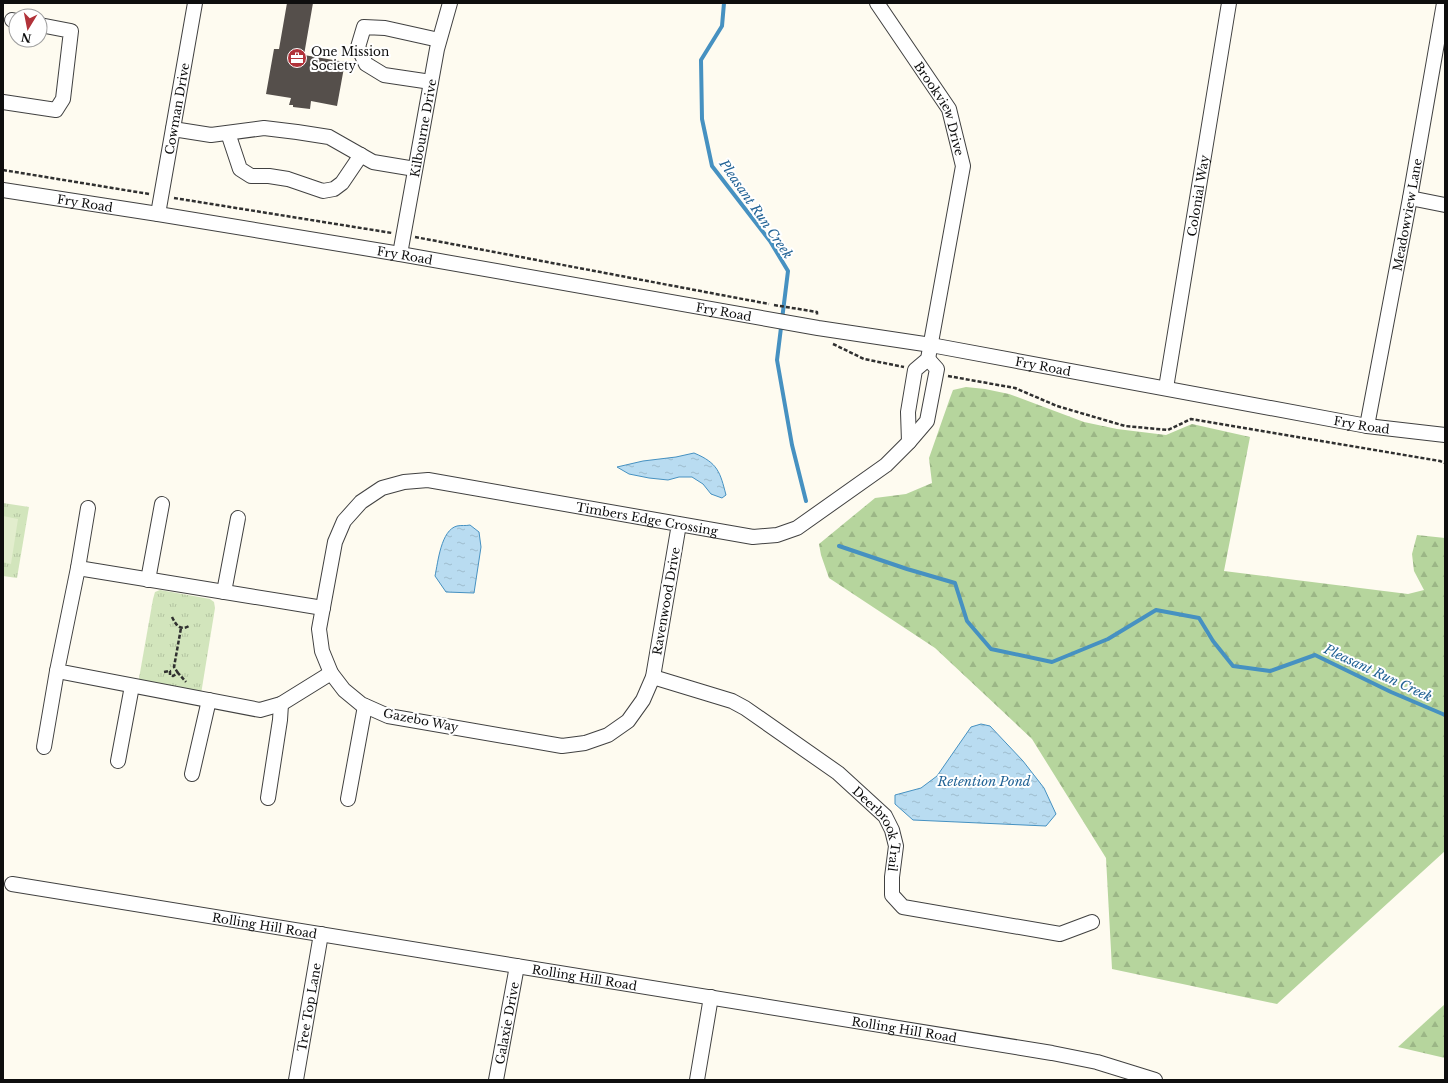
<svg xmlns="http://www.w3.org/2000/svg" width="1448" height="1083" viewBox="0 0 1448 1083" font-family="'Libre Baskerville',serif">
<defs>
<pattern id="grass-tufts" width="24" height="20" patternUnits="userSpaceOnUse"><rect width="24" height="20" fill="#d2e5bc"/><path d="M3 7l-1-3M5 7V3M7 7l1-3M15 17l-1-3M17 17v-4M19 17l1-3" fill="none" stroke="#b3c3a0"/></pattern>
<pattern id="forest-firs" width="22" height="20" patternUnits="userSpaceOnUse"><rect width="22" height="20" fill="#b6d59d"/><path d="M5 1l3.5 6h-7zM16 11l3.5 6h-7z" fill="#9bb686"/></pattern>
<pattern id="water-ripples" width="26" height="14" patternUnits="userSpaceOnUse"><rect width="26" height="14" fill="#b9dcf1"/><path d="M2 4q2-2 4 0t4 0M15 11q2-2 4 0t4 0" fill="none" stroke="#9ebccd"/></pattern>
</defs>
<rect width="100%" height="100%" fill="#fefbf0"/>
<!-- grass -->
<g fill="url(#grass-tufts)">
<polygon points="3,503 29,507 17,578 3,576"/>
<polygon points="160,590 210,599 214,602 215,608 201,694 138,684 153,599 155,592"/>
</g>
<!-- forest -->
<g fill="url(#forest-firs)">
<polygon points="966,387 985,389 1009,394 1084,422 1117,429 1166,435 1192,424 1250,437 1224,571 1408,594 1424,590 1414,571 1412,554 1417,535 1445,538 1445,851 1277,1004 1112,969 1106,858 1032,739 935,648 829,578 821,555 819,544 875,498 906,494 932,483 929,458 950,398 953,390"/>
<polygon points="1445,1004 1445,1058 1398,1047"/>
</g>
<!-- pitch -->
<polygon fill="#e2edcd" points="3,516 18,519 11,564 3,562"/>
<!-- water -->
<g fill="url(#water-ripples)" stroke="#4691c1">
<path d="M694 453C718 463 720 472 726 495L722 498 711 494 703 484 692 477H679L668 480 649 478 629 474 617 467 643 461 676 457Z"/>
<path d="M470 525 479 532 481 547 474 593 446 592 435 576C438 562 441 530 457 526 461 525 466 526 470 525Z"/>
<polygon points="981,724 990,726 1023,761 1044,788 1056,814 1046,826 913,820 895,804 895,795 921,788 937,776 971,727"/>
</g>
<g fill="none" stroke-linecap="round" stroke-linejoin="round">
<!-- stream -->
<g stroke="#4691c1" stroke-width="4">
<polyline points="724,3 722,26 701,60 702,119 712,166 770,241 788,271 777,360 792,445 806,501"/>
<polyline points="839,546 907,569 955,583 967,621 991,649 1052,662 1108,639 1156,610 1199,618 1213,641 1233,666 1270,671 1315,655 1391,692 1445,715"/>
</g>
</g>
<!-- building -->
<polygon fill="#554f4b" points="287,3 313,3 304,55 345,62 337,106 311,101 310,109 293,107 293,105 289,105 291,98 266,94 274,49 279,49"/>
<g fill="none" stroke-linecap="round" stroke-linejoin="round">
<!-- minor casing -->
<g stroke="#414141" stroke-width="16">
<g id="minor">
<path id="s1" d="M877 3 949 109 963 166 928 359 915 370 908 412 909 442"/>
<polyline points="12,20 16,21"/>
<polyline points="431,82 384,75 366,64 358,47 364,27 385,28 439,40"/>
<polyline points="3,102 56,110 63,99 71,31 40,25"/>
<polyline points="173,129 211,135 264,128 297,132 329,137 373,162 415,169"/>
<polyline points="228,133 240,169 251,176 269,176 288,179 323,191 334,189 342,183 361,155"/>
<path id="s2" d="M3 190 158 214 400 254 818 328 931 345 1367 426 1445 435"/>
<polyline points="1410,198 1445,205"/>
<path id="s3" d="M158 214 195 3"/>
<path id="s4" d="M400 254 437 49 450 3"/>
<path id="s5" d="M1166 388 1229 3"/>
<path id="s6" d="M1367 426 1410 198 1444 3"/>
<path id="s7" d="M679 524 653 677 643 700 628 721 608 735 585 743 562 746 388 716 361 704 344 690 331 673 322 651 319 629 335 542 344 521 361 502 382 488 404 482 428 480 753 537 777 535 797 528 886 465 909 442 927 421 937 369 928 359"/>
<polyline points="78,568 88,508"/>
<polyline points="148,580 162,504"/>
<polyline points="224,592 238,518"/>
<polyline points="323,608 78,568 57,671 260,710 281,704 331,673"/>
<path id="s8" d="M653 677 732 701 745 708 838 773 885 816 892 830 896 846 892 877V895L903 907 1060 934 1092 922"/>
<polyline points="44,747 57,671"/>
<polyline points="118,761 132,686"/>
<polyline points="192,774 209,700"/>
<polyline points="268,798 280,720 281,704"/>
<polyline points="348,799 365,706"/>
<path id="s9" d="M12 884 1052 1053 1097 1062 1155 1080"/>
<path id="s10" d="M296 1080 321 934"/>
<path id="s11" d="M496 1080 517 966"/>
<polyline points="697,1080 711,997"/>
</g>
</g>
<!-- path -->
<g stroke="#303030" stroke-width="2.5" stroke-dasharray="4 2" stroke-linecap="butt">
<polyline points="3,170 149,194"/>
<polyline points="174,198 392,233"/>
<polyline points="415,237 769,304"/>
<polyline points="774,305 817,312 817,315"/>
<polyline points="833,344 864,359 904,367"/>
<polyline points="948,376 1015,388 1057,406 1125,426 1168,430 1191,419 1440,461 1445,463"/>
<path d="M172 617C176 625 180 631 189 626"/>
<polyline points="164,672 170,671 170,675 173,676 178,673 186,682"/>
<polyline points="178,673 174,667 181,628"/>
</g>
<!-- minor -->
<use href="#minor" stroke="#fff" stroke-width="14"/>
</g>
<!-- icons -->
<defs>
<g id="office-disc" transform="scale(1)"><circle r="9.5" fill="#b13239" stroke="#fff"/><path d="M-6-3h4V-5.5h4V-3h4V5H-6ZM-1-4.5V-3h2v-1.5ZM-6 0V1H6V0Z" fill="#fff"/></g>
</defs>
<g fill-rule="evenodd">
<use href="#office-disc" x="297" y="58"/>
</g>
<g text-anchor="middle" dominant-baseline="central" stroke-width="4" stroke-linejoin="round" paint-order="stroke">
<!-- poi labels -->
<g font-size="12" fill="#0e0e0e" stroke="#fff" text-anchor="start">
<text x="311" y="51">One Mission<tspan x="311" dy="14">Society</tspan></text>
</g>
<!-- street labels -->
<g font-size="12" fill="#0e0e0e" stroke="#fff">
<text stroke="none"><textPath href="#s3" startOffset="107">Cowman Drive</textPath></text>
<text stroke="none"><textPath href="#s1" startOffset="124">Brookview Drive</textPath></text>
<text stroke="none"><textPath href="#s4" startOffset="128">Kilbourne Drive</textPath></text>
<text stroke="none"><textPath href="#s5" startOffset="195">Colonial Way</textPath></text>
<text stroke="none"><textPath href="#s2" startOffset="83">Fry Road</textPath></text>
<text stroke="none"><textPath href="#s6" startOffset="215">Meadowview Lane</textPath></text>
<text stroke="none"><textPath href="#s2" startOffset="407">Fry Road</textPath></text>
<text stroke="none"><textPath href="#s2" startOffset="731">Fry Road</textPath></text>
<text stroke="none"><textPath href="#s2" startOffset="1055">Fry Road</textPath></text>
<text stroke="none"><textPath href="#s2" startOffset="1379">Fry Road</textPath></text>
<text stroke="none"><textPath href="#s7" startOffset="1005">Timbers Edge Crossing</textPath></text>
<text transform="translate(666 601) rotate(-80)">Ravenwood Drive</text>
<text transform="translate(421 720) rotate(11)">Gazebo Way</text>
<text stroke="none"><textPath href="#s8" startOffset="283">Deerbrook Trail</textPath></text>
<text stroke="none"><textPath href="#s9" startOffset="256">Rolling Hill Road</textPath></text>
<text stroke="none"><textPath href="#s9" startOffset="580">Rolling Hill Road</textPath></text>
<text stroke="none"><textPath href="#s10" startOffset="74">Tree Top Lane</textPath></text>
<text stroke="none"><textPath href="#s11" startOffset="58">Galaxie Drive</textPath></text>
<text stroke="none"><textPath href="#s9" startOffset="904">Rolling Hill Road</textPath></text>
</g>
<!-- water labels -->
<g font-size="13" font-style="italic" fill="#226395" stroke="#fff">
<text transform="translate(756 209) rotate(55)">Pleasant Run Creek</text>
<text transform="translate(1378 673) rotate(25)">Pleasant Run Creek</text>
<text x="984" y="781">Retention Pond</text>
</g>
</g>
<!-- border -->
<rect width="1448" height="1083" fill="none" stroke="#0e0e0e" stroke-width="8"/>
<!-- north arrow -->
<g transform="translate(28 28) rotate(190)"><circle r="19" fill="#ffffff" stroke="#9f9f9f"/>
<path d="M0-3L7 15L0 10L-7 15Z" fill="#b13239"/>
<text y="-6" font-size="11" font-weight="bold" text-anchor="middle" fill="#0e0e0e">N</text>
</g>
</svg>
